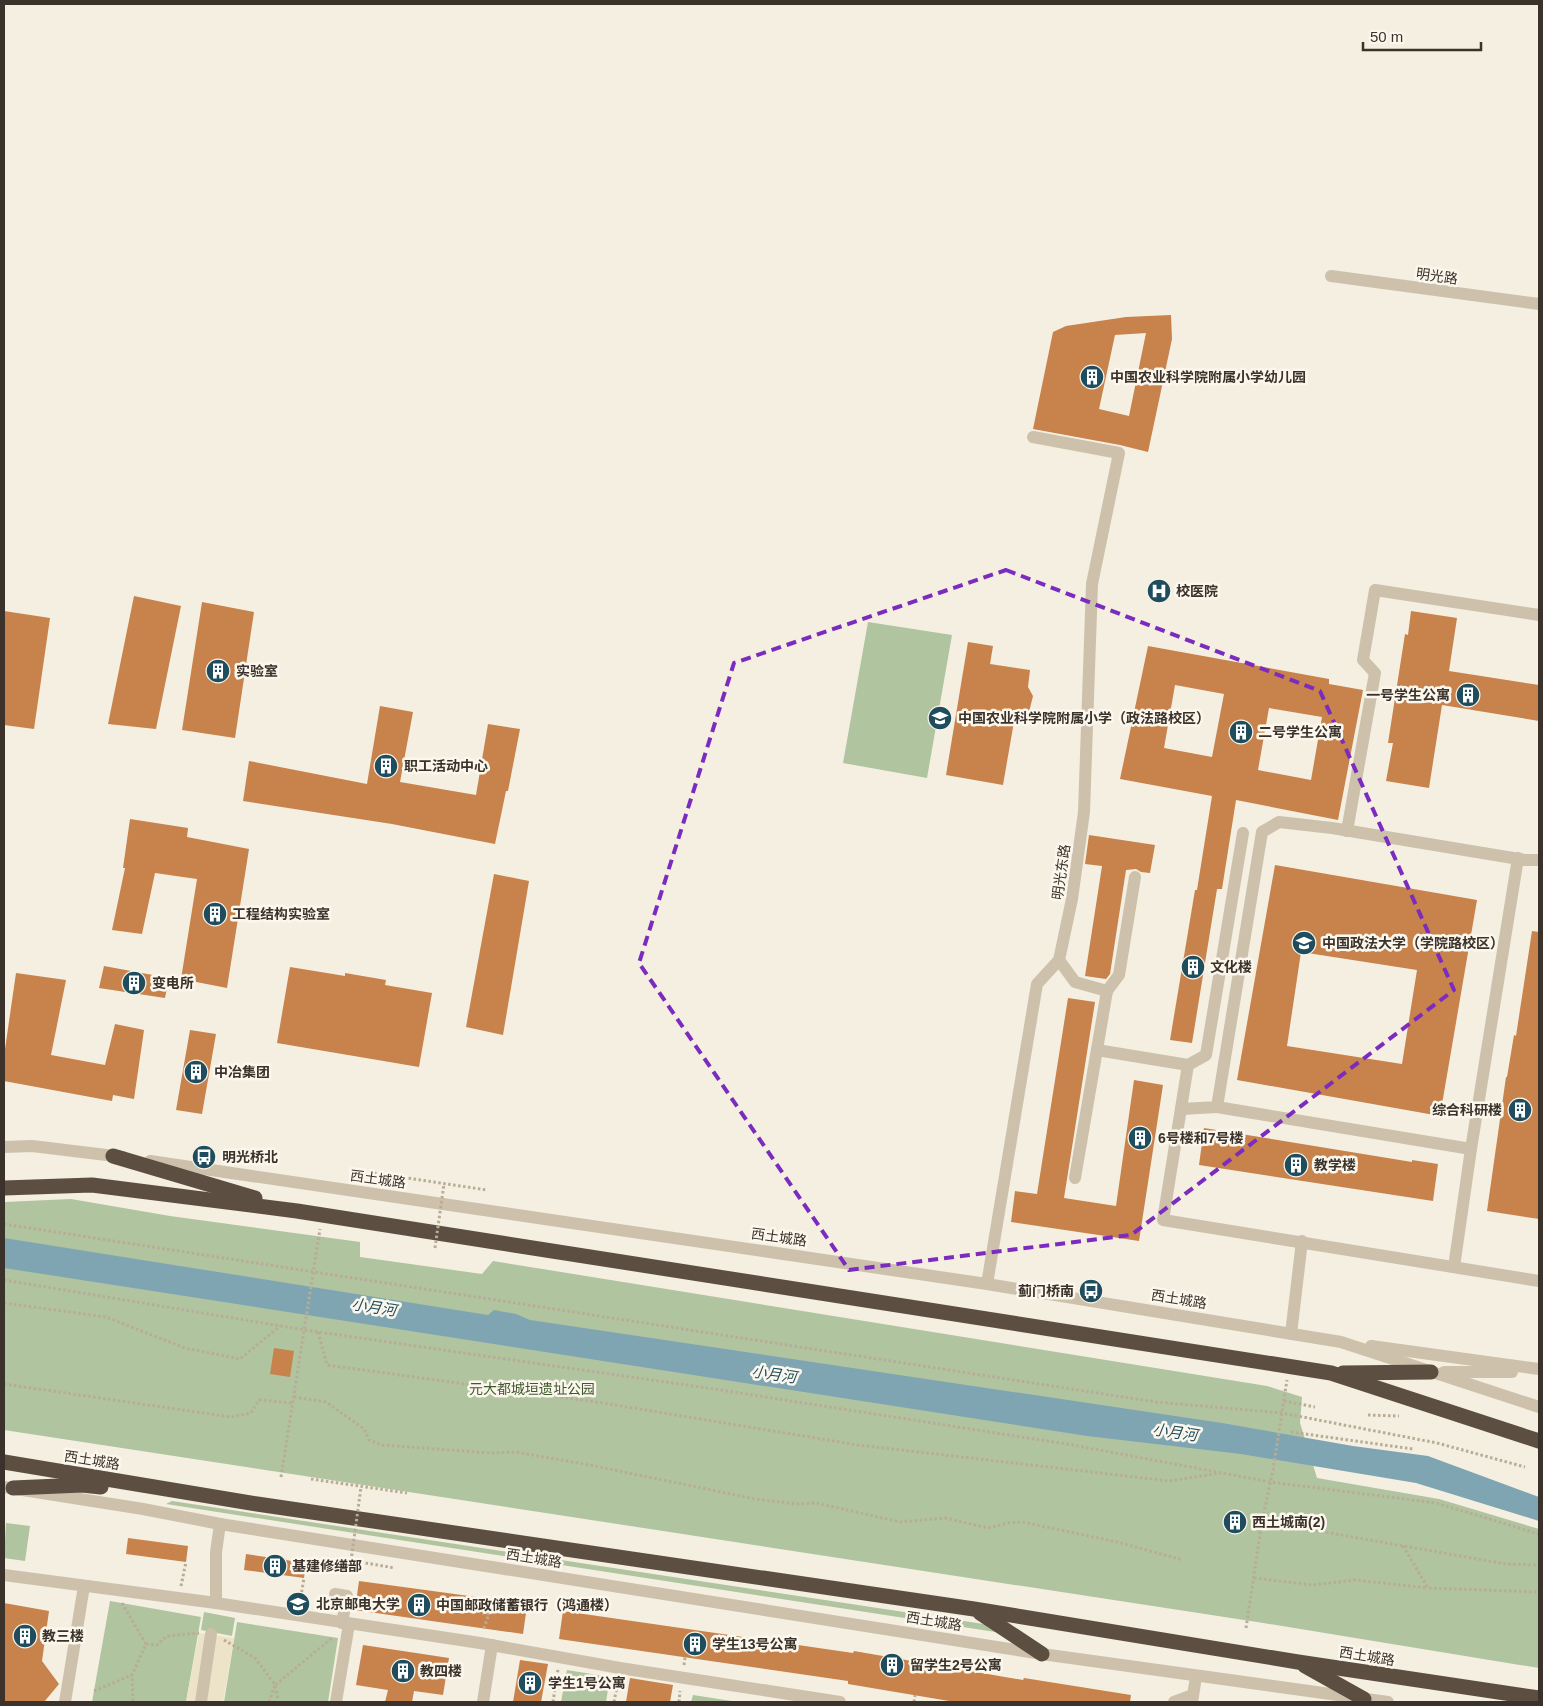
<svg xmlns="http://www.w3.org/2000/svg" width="1543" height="1706" viewBox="0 0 1543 1706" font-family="Arial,'Noto Sans SC',sans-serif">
<rect width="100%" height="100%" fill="#f4efe1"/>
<!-- green -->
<g fill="#b0c4a0">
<polygon points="868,622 952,635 927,778 843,763"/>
<polygon points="71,1199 170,1216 360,1242 360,1257 482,1274 493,1261 1267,1386 1302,1397 1300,1423 1317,1478 1439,1499 1539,1529 1539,1668 1257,1622 4,1430 4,1202"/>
<polygon points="172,1501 990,1625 1002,1633 166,1504"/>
<polygon points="6,1523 30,1526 25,1561 4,1558"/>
<polygon points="110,1601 201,1617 186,1702 92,1702"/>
<polygon points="204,1612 235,1618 232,1636 201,1630"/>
<polygon points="237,1622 338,1638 328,1702 224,1702"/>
<polygon points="567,1670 610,1677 606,1702 561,1702"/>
<polygon points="693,1695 738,1702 691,1702"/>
</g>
<!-- plaza -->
<polygon fill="#ece3c8" points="199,1633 234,1638 223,1702 186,1702"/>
<!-- water -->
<polygon fill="#7fa5b2" points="4,1238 488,1315 494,1310 516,1314 530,1320 1222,1423 1353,1446 1428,1456 1539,1497 1539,1521 1416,1483 1241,1454 1087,1436 4,1268"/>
<!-- building -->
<g fill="#c8824b" fill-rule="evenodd">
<path d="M1171 315 1172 339 1148 452 1120 445 1033 429 1053 332 1066 326 1126 317ZM1146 333 1129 416 1099 409 1115 335Z"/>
<polygon points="134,596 181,606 156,729 108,724"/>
<polygon points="202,602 254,612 235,738 182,730"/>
<polygon points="4,611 50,618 34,729 4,725"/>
<polygon points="1411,611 1457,618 1449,671 1539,685 1539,721 1442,705 1429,788 1386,781 1393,743 1388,743 1405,634 1408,635"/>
<polygon points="968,642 993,646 990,664 1030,670 1028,687 1033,696 1029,712 1016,710 1003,785 946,775"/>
<path d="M1148 646 1329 679V684L1363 690 1338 820 1236 800 1222 889H1217L1192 1043 1170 1040 1195 890H1197L1212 796 1120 779ZM1175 685 1224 694 1212 757 1164 748ZM1269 708 1322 717 1311 780 1258 770Z"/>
<polygon points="380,706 413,712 400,782 476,795 488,724 520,729 508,791 506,791 495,844 392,824 243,801 249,761 367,784"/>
<polygon points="130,819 188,828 187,837 249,849 227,988 181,979 197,879 155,873 142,934 112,930 125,868 123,868"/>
<polygon points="1089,835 1155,845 1150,873 1141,872 1136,869 1126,870 1110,974 1106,979 1085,976 1102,866 1085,864"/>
<path d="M1275 865 1477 900 1440 1116 1237 1080ZM1301 952 1417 970 1402 1064 1287 1046Z"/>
<polygon points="494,874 529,881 503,1035 466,1027"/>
<polygon points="1532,931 1539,932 1539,1219 1487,1211 1506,1077 1507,1077 1514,1035 1516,1036"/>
<polygon points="104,966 169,978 165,998 99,988"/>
<polygon points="290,967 345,976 345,973 386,980 385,985 432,993 419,1067 277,1043"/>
<polygon points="16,973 66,980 51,1055 105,1065 115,1024 144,1030 134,1099 113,1095 112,1101 4,1081 4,1056"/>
<polygon points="1068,998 1095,1002 1064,1198 1116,1206 1134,1080 1163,1085 1139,1241 1011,1222 1015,1191 1037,1194"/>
<polygon points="190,1030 216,1034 202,1114 176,1110"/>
<polygon points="1204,1128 1412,1162 1412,1160 1438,1164 1433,1201 1199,1165"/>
<polygon points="274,1348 294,1351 290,1377 270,1374"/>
<polygon points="1229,1514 1243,1516 1240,1531 1227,1529"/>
<polygon points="128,1538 188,1546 186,1562 126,1554"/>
<polygon points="246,1554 306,1563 304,1578 244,1570"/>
<polygon points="359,1581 484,1598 484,1600 527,1606 523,1634 355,1610"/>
<polygon points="4,1603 49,1611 42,1661 59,1684 44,1702 4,1702"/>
<polygon points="563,1611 853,1653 854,1651 1023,1680 1024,1678 1131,1695 1130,1702 955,1702 848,1684 848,1681 559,1639"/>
<polygon points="363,1645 449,1658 443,1695 414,1691 412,1702 385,1702 388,1690 356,1685"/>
<polygon points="520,1660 548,1664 541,1702 513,1702"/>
<polygon points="630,1678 673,1685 670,1702 626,1702"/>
</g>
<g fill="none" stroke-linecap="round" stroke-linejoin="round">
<!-- path -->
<g stroke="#b9ac96" stroke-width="3" stroke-dasharray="2.5 2.5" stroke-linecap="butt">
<polyline points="374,1173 487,1190"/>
<polyline points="4,1224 1156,1402 1282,1413 1437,1443 1525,1467"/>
<polyline points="4,1280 305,1330 714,1389 1073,1445 1270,1482 1436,1503 1539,1534"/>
<polyline points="4,1303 106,1317 185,1348 240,1359 280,1326"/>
<polyline points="318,1332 327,1365 603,1403 858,1445 1169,1481 1221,1473"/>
<polyline points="4,1384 231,1417 251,1413 259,1400 293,1403"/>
<polyline points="294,1397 326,1402 364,1429 369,1440 382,1445 491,1453 515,1452 590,1465 755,1499 796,1504 816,1503 900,1522 945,1518 988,1528 1008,1523 1022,1522 1117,1542 1183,1560"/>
<polyline points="1284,1401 1315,1407"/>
<polyline points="1368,1415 1399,1416"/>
<polyline points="1291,1432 1413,1449"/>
<polyline points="281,1477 320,1229"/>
<polyline points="311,1479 407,1493"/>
<polyline points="1262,1521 1506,1564 1539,1565"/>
<polyline points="1403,1546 1428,1588 1539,1592"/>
<polyline points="336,1558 395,1568"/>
<polyline points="1254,1578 1313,1585 1355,1580 1428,1588"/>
<polyline points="181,1586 186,1562"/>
<polyline points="300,1602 304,1578"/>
<polyline points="122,1603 146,1644 132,1675 133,1702"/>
<polyline points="482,1613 489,1614 483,1631"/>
<polyline points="1246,1628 1262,1521 1273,1470 1287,1380"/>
<polyline points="224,1640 255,1658 275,1685 332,1638"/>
<polyline points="146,1644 157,1645 167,1636 199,1633"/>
<polyline points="684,1665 685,1657"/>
<polyline points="275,1686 278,1699"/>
<polyline points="94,1691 132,1675"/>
<polyline points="269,1702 275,1685"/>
<polyline points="553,1702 558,1669"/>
<polyline points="614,1702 618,1681"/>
<polyline points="679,1702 680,1691"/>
<polyline points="914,1702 915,1695"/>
</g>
<!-- minor -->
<g stroke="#cdc1ac" stroke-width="12">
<polyline points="1331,276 1539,304"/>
<polyline points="1347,831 1375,673 1363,660 1375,590 1539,615"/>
<polyline points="1059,960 1075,982 1107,991 1075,1178"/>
<polyline points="1107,991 1119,975 1135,877"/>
<polyline points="1097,1050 1188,1065 1206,1055 1243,833"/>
<polyline points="1188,1065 1163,1220 1539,1281"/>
<polyline points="1217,1107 1471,1149"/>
<polyline points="1181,1109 1217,1107 1262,832 1279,822 1332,828 1525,860 1539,860"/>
<polyline points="4,1147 32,1146 123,1157"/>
<polyline points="150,1161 987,1284 1341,1342 1539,1407"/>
<polyline points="1454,1267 1471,1149 1518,858"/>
<polyline points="987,1284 1037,984 1059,960 1072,899 1084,812 1092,584 1119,453 1033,437"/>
<polyline points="1291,1334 1302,1241"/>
<polyline points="1371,1346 1539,1369"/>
<polyline points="1444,1372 1512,1372"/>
<polyline points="4,1487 143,1509 220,1524 1042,1654 1388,1702"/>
<polyline points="4,1575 216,1603 480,1643 620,1668 840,1702"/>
<polyline points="335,1594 347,1596 342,1623"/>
<polyline points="216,1603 216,1552 220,1524"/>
<polyline points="65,1702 84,1586"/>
<polyline points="201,1702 211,1634"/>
<polyline points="336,1702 349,1624"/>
<polyline points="483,1702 492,1645"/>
<polyline points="1174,1702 1193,1695"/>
<polyline points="1192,1702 1196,1677"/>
</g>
<!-- highway -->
<g stroke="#5c4f42" stroke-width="15">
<polyline points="113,1156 255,1198"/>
<polyline points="4,1188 92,1185 297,1211 1331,1373 1539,1441"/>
<polyline points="1343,1373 1431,1372"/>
<polyline points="4,1462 257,1504 974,1609 1298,1662 1539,1698"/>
<polyline points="13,1488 82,1485 101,1487"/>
<polyline points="980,1613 1042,1654"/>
<polyline points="1305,1666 1364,1699"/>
</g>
<!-- path-bridge -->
<g stroke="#b9ac96" stroke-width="3" stroke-dasharray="2.5 2.5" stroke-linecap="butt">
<polyline points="435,1248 444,1184"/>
<polyline points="351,1561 361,1487"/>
</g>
</g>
<!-- marked area -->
<path fill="none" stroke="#7b2cbf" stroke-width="4" stroke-dasharray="10 6" stroke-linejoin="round" d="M1006 570 1320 691 1454 990 1131 1235 849 1270 639 963 734 663Z"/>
<!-- icons -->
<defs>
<g id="building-disc" transform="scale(1.25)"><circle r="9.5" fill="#1f4d5d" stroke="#fbf7ed"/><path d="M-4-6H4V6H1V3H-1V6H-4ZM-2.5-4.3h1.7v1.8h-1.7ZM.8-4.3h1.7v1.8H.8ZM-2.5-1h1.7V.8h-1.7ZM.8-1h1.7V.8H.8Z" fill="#fff"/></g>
<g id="hospital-disc" transform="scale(1.25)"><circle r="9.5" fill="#1f4d5d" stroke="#fbf7ed"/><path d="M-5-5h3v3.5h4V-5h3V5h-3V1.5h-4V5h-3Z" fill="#fff"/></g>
<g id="school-disc" transform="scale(1.25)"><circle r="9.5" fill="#1f4d5d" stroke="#fbf7ed"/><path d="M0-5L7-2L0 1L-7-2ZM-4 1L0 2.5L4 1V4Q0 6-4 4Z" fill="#fff"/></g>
<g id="university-disc" transform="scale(1.25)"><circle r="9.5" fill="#1f4d5d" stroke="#fbf7ed"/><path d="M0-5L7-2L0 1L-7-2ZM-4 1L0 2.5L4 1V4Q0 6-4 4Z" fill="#fff"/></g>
<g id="bus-disc" transform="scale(1.25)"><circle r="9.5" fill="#1f4d5d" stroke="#fbf7ed"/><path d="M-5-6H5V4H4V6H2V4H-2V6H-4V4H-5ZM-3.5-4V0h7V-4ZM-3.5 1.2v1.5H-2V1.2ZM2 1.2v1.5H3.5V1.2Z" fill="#fff"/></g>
</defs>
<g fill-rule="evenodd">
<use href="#building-disc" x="1092" y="377"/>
<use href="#hospital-disc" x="1159" y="591"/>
<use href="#building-disc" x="218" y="671"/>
<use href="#building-disc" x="1468" y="695"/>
<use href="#school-disc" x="940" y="718"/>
<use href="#building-disc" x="1241" y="732"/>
<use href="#building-disc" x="386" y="766"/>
<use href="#building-disc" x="215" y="914"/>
<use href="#university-disc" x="1304" y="943"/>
<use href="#building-disc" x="1193" y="967"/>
<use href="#building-disc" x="134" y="983"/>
<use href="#building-disc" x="196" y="1072"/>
<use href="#building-disc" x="1520" y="1110"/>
<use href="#building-disc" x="1140" y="1138"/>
<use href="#bus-disc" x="204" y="1157"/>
<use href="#building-disc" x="1296" y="1165"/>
<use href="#bus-disc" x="1091" y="1291"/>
<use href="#building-disc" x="1235" y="1522"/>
<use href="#building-disc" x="275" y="1566"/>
<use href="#university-disc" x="298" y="1604"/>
<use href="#building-disc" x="419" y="1605"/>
<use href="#building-disc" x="25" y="1636"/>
<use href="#building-disc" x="695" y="1644"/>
<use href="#building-disc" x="892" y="1665"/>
<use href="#building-disc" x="403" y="1671"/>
<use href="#building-disc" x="530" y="1683"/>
</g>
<g text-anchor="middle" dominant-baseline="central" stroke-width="5" stroke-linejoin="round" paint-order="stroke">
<!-- street labels -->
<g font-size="14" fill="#3b332b" stroke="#fbf7ed">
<text transform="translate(1437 276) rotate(8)">明光路</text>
<text transform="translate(1061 872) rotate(-82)">明光东路</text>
<text transform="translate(378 1179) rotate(8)">西土城路</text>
<text transform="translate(779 1237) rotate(8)">西土城路</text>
<text transform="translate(1179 1299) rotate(9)">西土城路</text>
<text transform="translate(92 1460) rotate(9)">西土城路</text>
<text transform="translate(534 1558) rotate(9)">西土城路</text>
<text transform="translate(934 1621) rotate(9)">西土城路</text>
<text transform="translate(1367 1656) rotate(9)">西土城路</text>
</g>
<!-- poi labels -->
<g font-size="14" font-weight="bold" fill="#3b332b" stroke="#fbf7ed" text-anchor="start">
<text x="1110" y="377">中国农业科学院附属小学幼儿园</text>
<text x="1176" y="591">校医院</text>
<text x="236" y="671">实验室</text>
<text x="1450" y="695" text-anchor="end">一号学生公寓</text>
<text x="958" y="718">中国农业科学院附属小学（政法路校区）</text>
<text x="1258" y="732">二号学生公寓</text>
<text x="404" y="766">职工活动中心</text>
<text x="232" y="914">工程结构实验室</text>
<text x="1322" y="943">中国政法大学（学院路校区）</text>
<text x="1210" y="967">文化楼</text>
<text x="152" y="983">变电所</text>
<text x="214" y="1072">中冶集团</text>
<text x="1502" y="1110" text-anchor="end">综合科研楼</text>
<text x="1158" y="1138">6号楼和7号楼</text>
<text x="222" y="1157">明光桥北</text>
<text x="1314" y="1165">教学楼</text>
<text x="1074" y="1291" text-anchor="end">蓟门桥南</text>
<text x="1252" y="1522">西土城南(2)</text>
<text x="292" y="1566">基建修缮部</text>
<text x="316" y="1604">北京邮电大学</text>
<text x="436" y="1605">中国邮政储蓄银行（鸿通楼）</text>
<text x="42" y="1636">教三楼</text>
<text x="712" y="1644">学生13号公寓</text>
<text x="910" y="1665">留学生2号公寓</text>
<text x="420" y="1671">教四楼</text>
<text x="548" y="1683">学生1号公寓</text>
</g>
<!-- park labels -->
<g font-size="14" fill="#41592e" stroke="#fbf7ed">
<text x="532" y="1389">元大都城垣遗址公园</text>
</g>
<!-- water labels -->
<g font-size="15" font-style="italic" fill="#1f4d5d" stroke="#fbf7ed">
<text transform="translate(374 1307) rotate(9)">小月河</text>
<text transform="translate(774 1374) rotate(8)">小月河</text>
<text transform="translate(1175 1432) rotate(8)">小月河</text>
</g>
</g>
<!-- border -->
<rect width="1543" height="1706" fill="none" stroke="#3b332b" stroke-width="10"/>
<!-- scale -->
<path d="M1363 42v8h118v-8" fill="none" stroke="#3b332b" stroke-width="2.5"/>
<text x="1370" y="42" font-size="15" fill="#3b332b" stroke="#fbf7ed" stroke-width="4" paint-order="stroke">50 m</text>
</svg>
